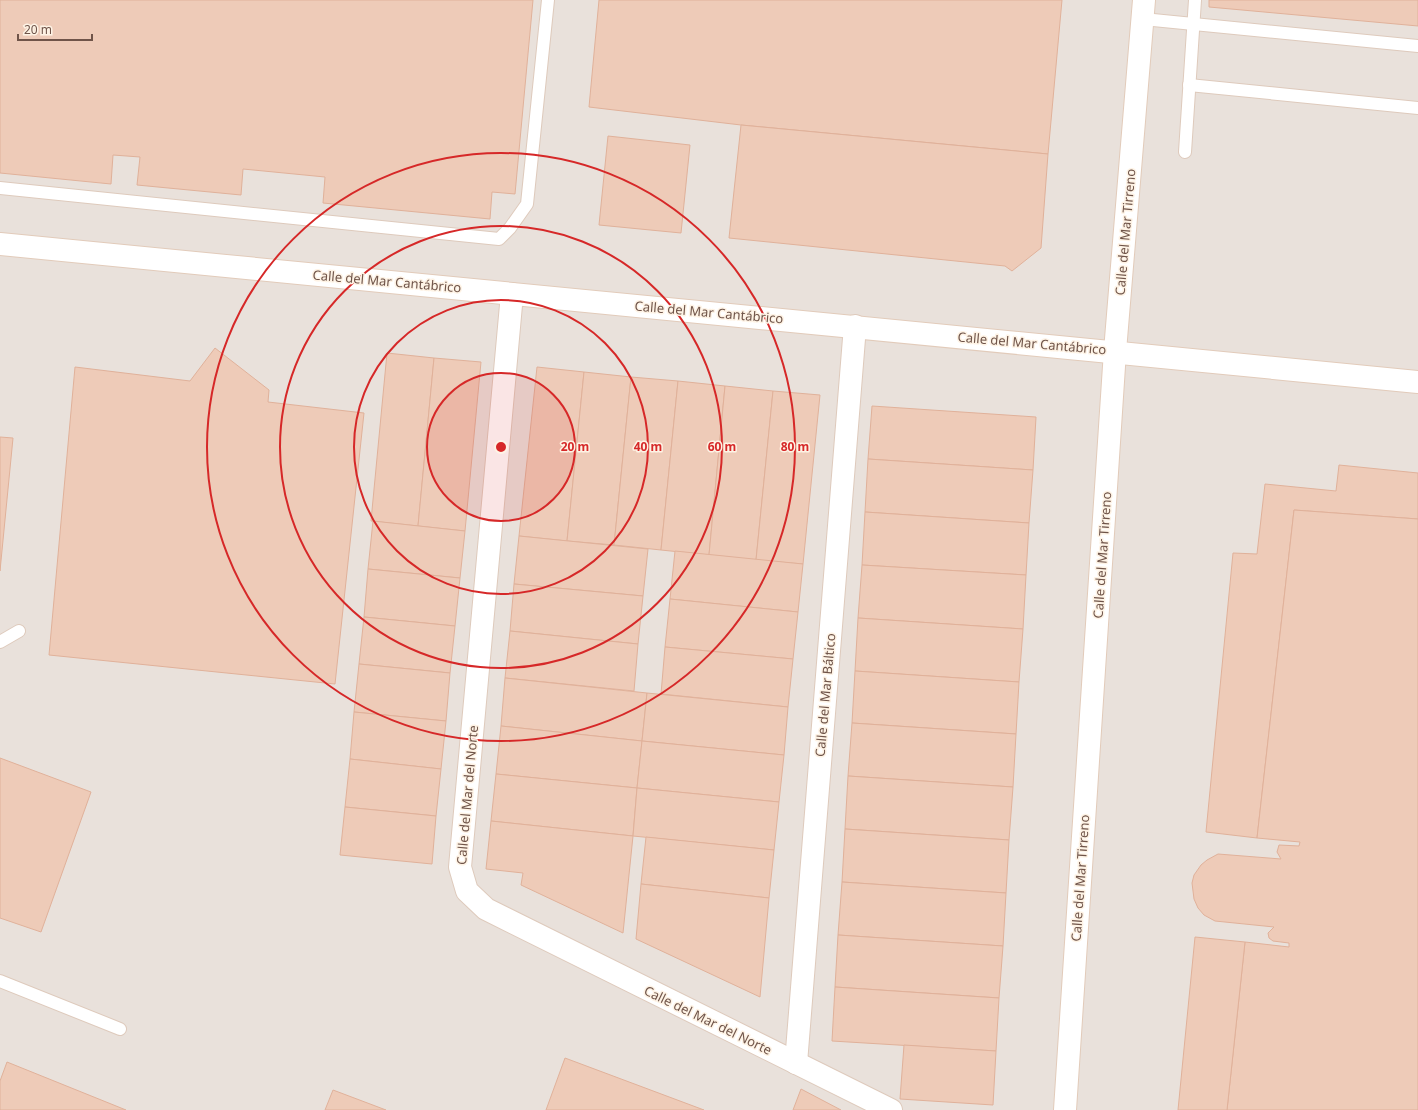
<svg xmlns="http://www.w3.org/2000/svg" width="1418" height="1110" viewBox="0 0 1418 1110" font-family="'Noto Sans',sans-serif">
<rect width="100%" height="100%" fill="#fbefdf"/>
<!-- industrial -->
<rect fill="#e9e1db" x="0" y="0" width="1418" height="1110"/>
<!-- building -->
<g fill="#eecbb8" stroke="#e0b19a">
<polygon points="0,0 533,0 515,194 492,192 490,219 323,203 325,177 243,169 241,195 137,185 140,157 113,155 111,184 0,173"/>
<polygon points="599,0 1062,0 1048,154 741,125 589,107"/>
<polygon points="1209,0 1418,0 1418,26 1209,7"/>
<polygon points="741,125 1048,154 1041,248 1012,271 1005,266 729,238"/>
<polygon points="608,136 690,145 681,233 599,225"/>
<polygon points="215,348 269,390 268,402 364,413 335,684 49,655 75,367 190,381"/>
<polygon points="387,353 434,358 418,526 371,521"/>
<polygon points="434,358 481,362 465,531 418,526"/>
<polygon points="537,367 584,372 567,541 519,536"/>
<polygon points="584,372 631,377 614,545 567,541"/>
<polygon points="631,377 678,381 661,550 614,545"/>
<polygon points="678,381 725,386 709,555 661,550"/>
<polygon points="725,386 773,391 756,560 709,555"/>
<polygon points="773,391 820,395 803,564 756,560"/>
<polygon points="872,406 1036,417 1033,470 868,459"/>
<polygon points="0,437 13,438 0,571"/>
<polygon points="868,459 1033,470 1029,523 865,512"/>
<polygon points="1339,465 1418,473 1418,519 1294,510 1257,838 1206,832 1233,553 1257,554 1265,484 1336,491"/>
<polygon points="1294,510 1418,519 1418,1110 1227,1110 1245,942 1289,947 1289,943 1273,941 1269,938 1268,933 1274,927 1215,921 1204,915 1198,908 1194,899 1192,883 1194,875 1201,865 1207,860 1218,854 1281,859 1277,852 1279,845 1299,846 1300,842 1257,838"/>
<polygon points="865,512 1029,523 1026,575 862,565"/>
<polygon points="373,521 465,531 460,578 368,569"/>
<polygon points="519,536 648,549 643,596 514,584"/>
<polygon points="675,551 803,564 798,612 670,599"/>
<polygon points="862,565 1026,575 1023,629 858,618"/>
<polygon points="368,569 460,578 455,626 364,617"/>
<polygon points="514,584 643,596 638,644 510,631"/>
<polygon points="670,599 798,612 793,659 665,647"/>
<polygon points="364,617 455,626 450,673 359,664"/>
<polygon points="858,618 1023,629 1019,682 855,671"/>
<polygon points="510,631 638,644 634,691 505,678"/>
<polygon points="665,647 793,659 788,707 661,694"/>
<polygon points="359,664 450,673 446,721 354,712"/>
<polygon points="855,671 1019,682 1016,734 852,723"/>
<polygon points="505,678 647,693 642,741 501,726"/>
<polygon points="647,693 788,707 784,755 642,741"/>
<polygon points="354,712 446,721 441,769 350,759"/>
<polygon points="852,723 1016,734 1013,787 848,776"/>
<polygon points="501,726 642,741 637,788 496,774"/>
<polygon points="642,741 784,755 779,802 637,788"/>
<polygon points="0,758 91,792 41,932 0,918"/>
<polygon points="350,759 441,769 436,816 345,807"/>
<polygon points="496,774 637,788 633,836 491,821"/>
<polygon points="848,776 1013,787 1009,840 845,829"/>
<polygon points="637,788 779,802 774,850 633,836"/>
<polygon points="345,807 436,816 432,864 340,855"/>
<polygon points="491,821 633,836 623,933 521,885 523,873 486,869"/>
<polygon points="845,829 1009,840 1006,893 842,882"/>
<polygon points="646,837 774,850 769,898 641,884"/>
<polygon points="842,882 1006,893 1003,946 838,935"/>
<polygon points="641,884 769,898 760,997 636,939"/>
<polygon points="838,935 1003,946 999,998 835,987"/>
<polygon points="1195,937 1245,942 1227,1110 1178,1110"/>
<polygon points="835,987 999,998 996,1051 832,1041"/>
<polygon points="904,1045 996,1051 993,1105 900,1099"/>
<polygon points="565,1058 704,1110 546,1110"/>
<polygon points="7,1062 126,1110 0,1110 0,1081"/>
<polygon points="801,1089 841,1110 793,1110"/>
<polygon points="333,1090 386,1110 325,1110"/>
</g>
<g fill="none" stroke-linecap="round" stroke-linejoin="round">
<!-- lane casing -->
<g stroke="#decabc" stroke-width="14">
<g id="lane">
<polyline points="1143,19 1418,46"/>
<polyline points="1189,85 1418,108"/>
<polyline points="1185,152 1195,0"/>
<polyline points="0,188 499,239 510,228 527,204 548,0"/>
<polyline points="0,642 19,631"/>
<polyline points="0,981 120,1029"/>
</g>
</g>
<!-- street casing -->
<g stroke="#decabc" stroke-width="24">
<g id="street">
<polyline points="512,294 460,867 467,891 486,909 891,1110"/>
<polyline points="796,1063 855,326"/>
</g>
</g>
<!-- secondary casing -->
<g stroke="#e2cbba" stroke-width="24">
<g id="secondary">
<polyline points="0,244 1418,382"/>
<polyline points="1065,1110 1115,351 1144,0"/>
</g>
</g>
<!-- lane -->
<use href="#lane" stroke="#fff" stroke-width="12"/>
<!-- street -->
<use href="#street" stroke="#fff" stroke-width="22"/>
<!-- secondary -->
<use href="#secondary" stroke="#fff" stroke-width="22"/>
</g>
<!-- distance rings -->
<circle cx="501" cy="447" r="74" fill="#d62828" fill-opacity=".12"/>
<g fill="none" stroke="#d62828" stroke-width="2">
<circle cx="501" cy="447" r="74"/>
<circle cx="501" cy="447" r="147"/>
<circle cx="501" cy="447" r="221"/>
<circle cx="501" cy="447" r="294"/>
</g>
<g text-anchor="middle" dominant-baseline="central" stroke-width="3" stroke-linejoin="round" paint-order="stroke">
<!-- street labels -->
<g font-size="13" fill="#6f5449" stroke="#fef3e5">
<text transform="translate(1125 232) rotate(-85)">Calle del Mar Tirreno</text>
<text transform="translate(387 281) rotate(5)">Calle del Mar Cantábrico</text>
<text transform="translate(709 312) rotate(5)">Calle del Mar Cantábrico</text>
<text transform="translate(1032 343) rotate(5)">Calle del Mar Cantábrico</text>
<text transform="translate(1102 555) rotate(-86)">Calle del Mar Tirreno</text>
<text transform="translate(825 695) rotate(-85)">Calle del Mar Báltico</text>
<text transform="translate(467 795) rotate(-85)">Calle del Mar del Norte</text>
<text transform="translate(1080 878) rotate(-86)">Calle del Mar Tirreno</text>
<text transform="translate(708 1020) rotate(26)">Calle del Mar del Norte</text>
</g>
</g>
<circle cx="501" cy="447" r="6" fill="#d62828" stroke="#fef3e5" stroke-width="2"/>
<g font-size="12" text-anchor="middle" font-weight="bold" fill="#d62828" stroke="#fef3e5" stroke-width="3" stroke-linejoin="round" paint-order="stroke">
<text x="575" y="451">20 m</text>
<text x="648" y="451">40 m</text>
<text x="722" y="451">60 m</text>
<text x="795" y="451">80 m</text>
</g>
<!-- scale -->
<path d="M18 34v6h74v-6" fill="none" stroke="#6f5449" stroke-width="2"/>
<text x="24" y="34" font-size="12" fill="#6f5449" stroke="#fef3e5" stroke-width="3" paint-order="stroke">20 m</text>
</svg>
